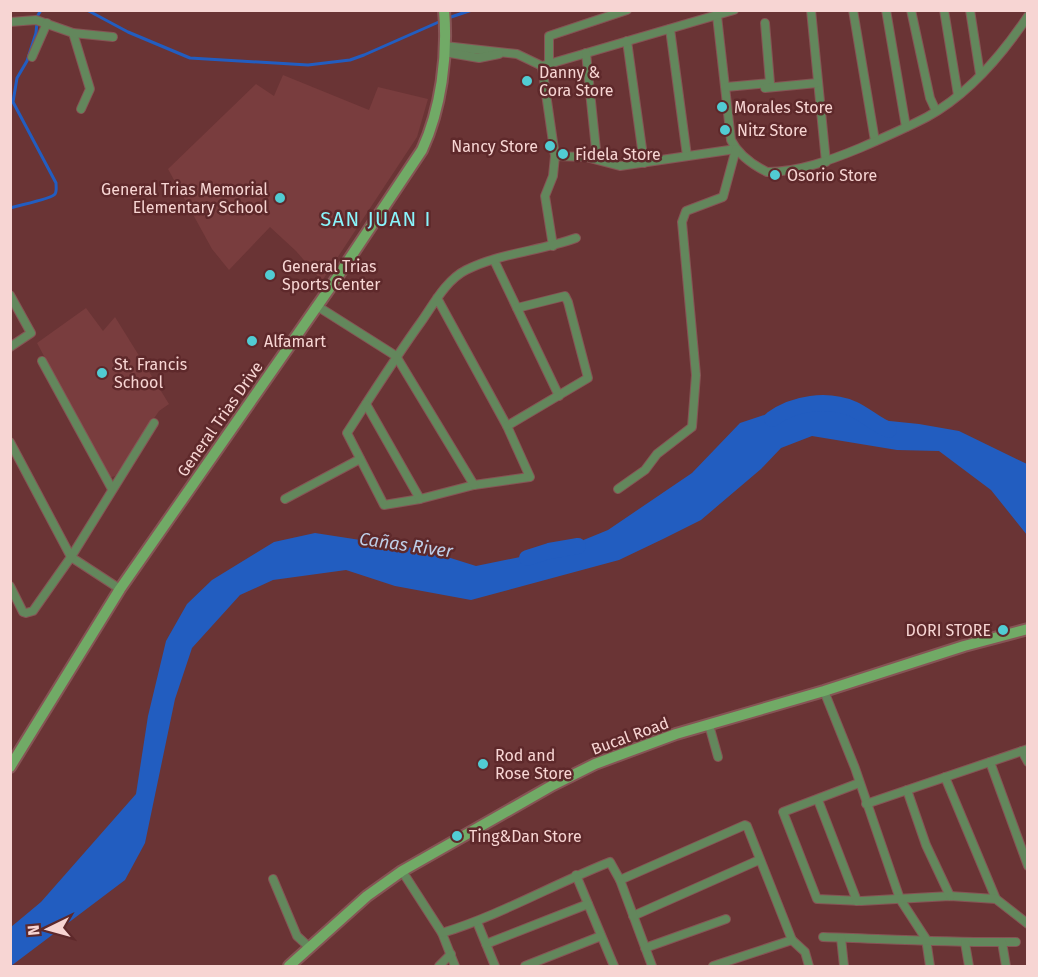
<svg xmlns="http://www.w3.org/2000/svg" width="1038" height="977" viewBox="0 0 1038 977" font-family="'Fira Sans',sans-serif">
<rect width="100%" height="100%" fill="#6a3435"/>
<!-- built -->
<g fill="#793d3e">
<polygon points="283,75 369,110 378,87 428,99 417,137 322,281 296,251 270,227 229,270 212,249 168,169 256,84 274,96"/>
<polygon points="86,308 103,331 115,317 169,404 159,411 115,476 109,478 37,343"/>
</g>
<!-- water -->
<polygon fill="#225dc0" points="812,406 841,408 870,419 919,424 959,431 1027,464 1027,535 991,490 939,451 897,450 812,436 781,448 761,469 701,520 663,539 619,560 471,600 395,586 346,570 273,580 240,595 192,648 175,699 145,843 125,880 11,966 11,927 41,902 136,794 148,716 166,641 187,604 212,580 274,542 315,533 425,550 476,566 564,548 608,530 692,473 740,423 782,409"/>
<g fill="none" stroke-linecap="round" stroke-linejoin="round">
<!-- stream -->
<g stroke="#225dc0" stroke-width="3">
<polyline points="87,10 128,32 190,58 308,65 350,60 364,55 441,21"/>
<polyline points="37,17 41,10"/>
<polyline points="448,18 472,10"/>
<path d="M10 208C19 205 52 199 55 194 57 191 56 187 56 183L13 102 17 78 27 61 36 33 37 22"/>
</g>
<!-- river -->
<g stroke="#225dc0" stroke-width="16">
<path d="M772 419C794 403 827 398 853 409 866 415 876 425 889 430"/>
<polyline points="527,558 549,551 578,546"/>
</g>
<!-- street casing -->
<g stroke="#865455" stroke-width="10">
<g id="street">
<polyline points="811,10 826,162"/>
<polyline points="853,10 875,141"/>
<polyline points="886,10 906,127"/>
<polyline points="911,10 930,98 936,111"/>
<polyline points="944,10 958,95"/>
<polyline points="970,10 980,74"/>
<path d="M717 16 731 140C738 154 753 165 767 172 799 172 831 160 860 148 883 138 906 128 927 117 969 94 1002 55 1028 16"/>
<polyline points="10,22 36,20 73,33 90,89 81,109"/>
<polyline points="670,29 687,156"/>
<polyline points="73,33 113,37"/>
<polyline points="627,41 644,163"/>
<polyline points="445,46 517,54 542,66 734,10"/>
<polyline points="444,52 479,58 499,54"/>
<polyline points="586,53 597,159"/>
<polyline points="32,57 47,23"/>
<polyline points="549,64 549,36 627,10"/>
<polyline points="542,66 555,156 553,176 545,196 553,246"/>
<polyline points="726,87 770,83 765,23"/>
<polyline points="765,88 817,83"/>
<polyline points="555,156 586,157 620,166 736,149"/>
<polyline points="494,260 559,396"/>
<polyline points="10,295 31,333 10,347"/>
<path d="M437 298 507 426 530 477 474 485 420 499 384 505 347 433C371 396 395 358 421 322 433 305 446 280 466 270 500 253 540 251 576 238"/>
<polyline points="317,306 396,356 474,485"/>
<polyline points="42,361 112,489"/>
<polyline points="366,404 420,499"/>
<polyline points="507,426 588,378 568,302 565,296 517,308"/>
<polyline points="10,442 71,557 120,589"/>
<polyline points="618,489 645,470 657,454 692,427 696,375 682,222 686,211 723,197 736,149"/>
<polyline points="285,499 360,459"/>
<polyline points="10,586 23,612 26,613 33,611 71,557 154,423"/>
<polyline points="824,691 855,768 900,899 926,939 930,966"/>
<polyline points="709,725 718,757"/>
<polyline points="1022,751 1028,762"/>
<polyline points="990,762 1028,866"/>
<polyline points="945,777 996,899"/>
<polyline points="859,783 783,812 817,899 861,901 950,896 996,899 1028,924"/>
<polyline points="907,790 926,845 950,896"/>
<polyline points="818,800 857,901"/>
<polyline points="866,804 1028,749"/>
<polyline points="402,871 442,933 455,966"/>
<polyline points="576,875 614,966"/>
<polyline points="273,879 297,936 309,947"/>
<polyline points="620,880 745,825 747,826 792,940 713,966"/>
<polyline points="633,916 759,860"/>
<polyline points="477,922 495,966"/>
<path d="M442 933C501 915 554 884 610 862L620 880 652 966"/>
<path d="M823 937C887 939 952 943 1016 942"/>
<polyline points="841,938 844,966"/>
<polyline points="792,940 805,952 809,966"/>
<polyline points="1002,942 1006,966"/>
<polyline points="965,943 969,966"/>
<polyline points="486,944 588,904"/>
<polyline points="645,948 726,919"/>
<polyline points="439,966 451,954"/>
<polyline points="525,966 601,936"/>
</g>
</g>
<!-- secondary casing -->
<g stroke="#865455" stroke-width="14">
<g id="secondary">
<path d="M10 767 120 589 334 282 422 150C441 109 448 56 444 10"/>
<polyline points="289,966 367,896 402,871 553,785 595,764 676,734 824,691 964,646 1028,629"/>
</g>
</g>
<!-- street -->
<use href="#street" stroke="#63875c" stroke-width="8"/>
<!-- secondary -->
<use href="#secondary" stroke="#71aa66" stroke-width="10"/>
</g>
<!-- markers -->
<g fill="#51ccd3" stroke="#5e292b" stroke-width="2">
<circle cx="527" cy="81" r="6"/>
<circle cx="722" cy="107" r="6"/>
<circle cx="725" cy="130" r="6"/>
<circle cx="550" cy="146" r="6"/>
<circle cx="563" cy="154" r="6"/>
<circle cx="775" cy="175" r="6"/>
<circle cx="280" cy="198" r="6"/>
<circle cx="270" cy="275" r="6"/>
<circle cx="252" cy="341" r="6"/>
<circle cx="102" cy="373" r="6"/>
<circle cx="1003" cy="630" r="6"/>
<circle cx="483" cy="764" r="6"/>
<circle cx="457" cy="836" r="6"/>
</g>
<g text-anchor="middle" dominant-baseline="central" stroke-width="5" stroke-linejoin="round" paint-order="stroke">
<!-- poi labels -->
<g font-size="16" fill="#f7d5d3" stroke="#5e292b" text-anchor="start">
<text x="539" y="72">Danny &amp;<tspan x="539" dy="18">Cora Store</tspan></text>
<text x="734" y="107">Morales Store</text>
<text x="737" y="130">Nitz Store</text>
<text x="538" y="146" text-anchor="end">Nancy Store</text>
<text x="575" y="154">Fidela Store</text>
<text x="787" y="175">Osorio Store</text>
<text x="268" y="189" text-anchor="end">General Trias Memorial<tspan x="268" dy="18">Elementary School</tspan></text>
<text x="282" y="266">General Trias<tspan x="282" dy="18">Sports Center</tspan></text>
<text x="264" y="341">Alfamart</text>
<text x="114" y="364">St. Francis<tspan x="114" dy="18">School</tspan></text>
<text x="991" y="630" text-anchor="end">DORI STORE</text>
<text x="495" y="755">Rod and<tspan x="495" dy="18">Rose Store</tspan></text>
<text x="469" y="836">Ting&amp;Dan Store</text>
</g>
<!-- street labels -->
<g font-size="16" fill="#f7d5d3" stroke="#5e292b">
<text transform="translate(220 419) rotate(-55)">General Trias Drive</text>
<text transform="translate(630 736) rotate(-20)">Bucal Road</text>
</g>
<!-- water labels -->
<g font-size="18" font-style="italic" fill="#becee7" stroke="#5e292b">
<text transform="translate(406 545) rotate(8)">Cañas River</text>
</g>
<!-- quarter labels -->
<g font-size="20" letter-spacing="1.5" fill="#89f4fb" stroke="#5e292b">
<text x="376" y="219">SAN JUAN I</text>
</g>
</g>
<!-- border -->
<rect width="1038" height="977" fill="none" stroke="#f7d5d3" stroke-width="24"/>
<!-- north arrow -->
<g transform="translate(48 929) rotate(265)" stroke="#5e292b" stroke-width="4.5" paint-order="stroke">
<path d="M0-4.5L10 22L0 15L-10 22Z" fill="#f7d5d3"/>
<text y="-9" font-size="16" font-weight="bold" text-anchor="middle" fill="#f7d5d3">N</text>
</g>
</svg>
